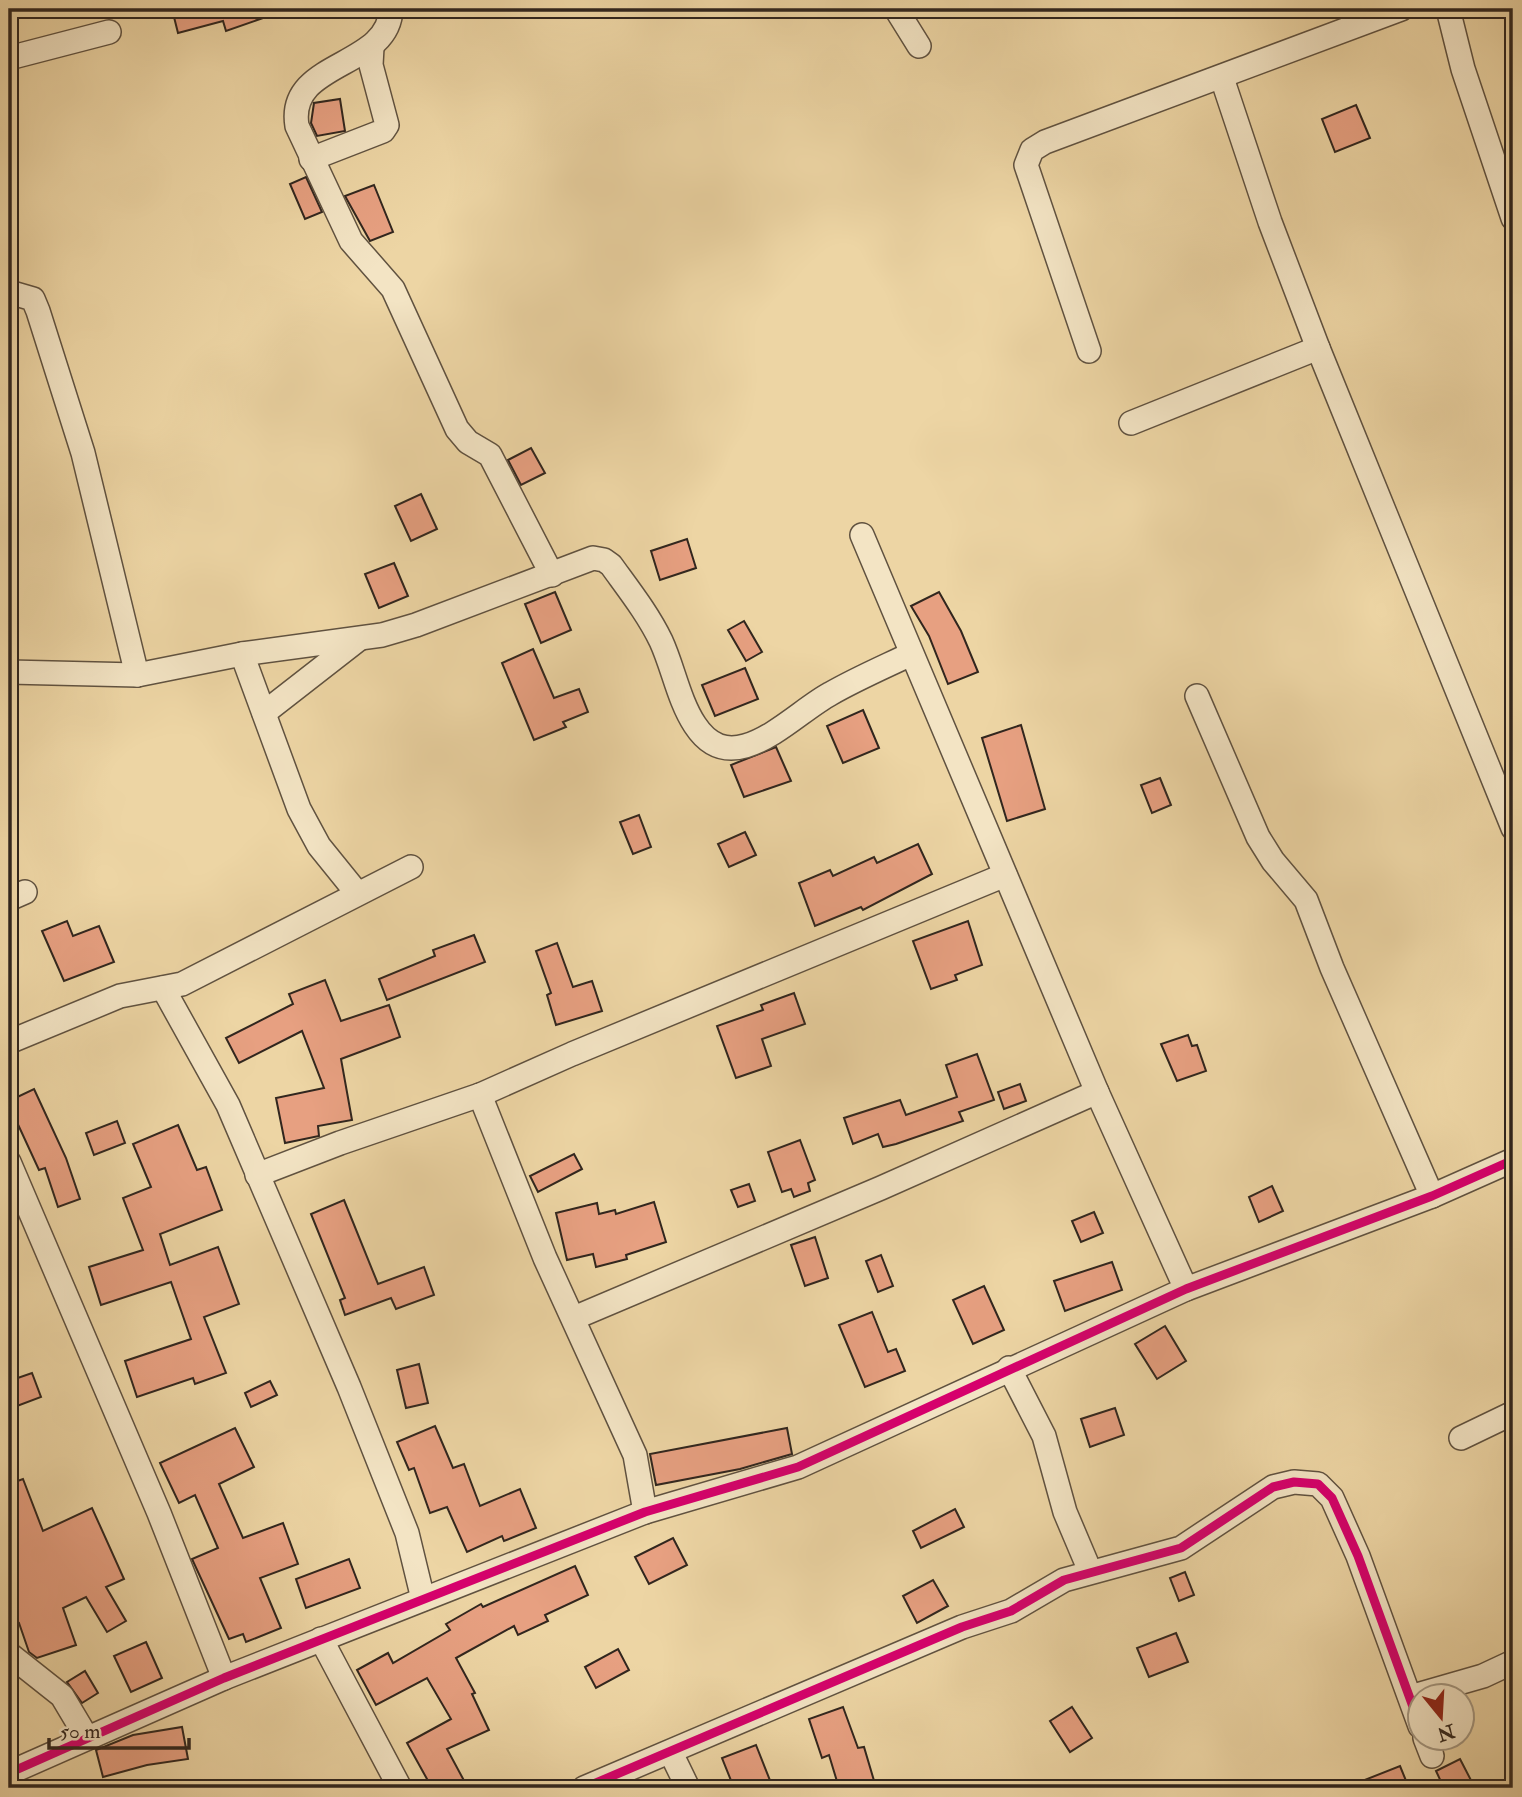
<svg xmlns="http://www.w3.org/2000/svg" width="1522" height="1797" viewBox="0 0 1522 1797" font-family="'IM FELL Double Pica',serif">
<rect width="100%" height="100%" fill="#edd5a4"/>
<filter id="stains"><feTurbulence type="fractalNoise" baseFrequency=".00286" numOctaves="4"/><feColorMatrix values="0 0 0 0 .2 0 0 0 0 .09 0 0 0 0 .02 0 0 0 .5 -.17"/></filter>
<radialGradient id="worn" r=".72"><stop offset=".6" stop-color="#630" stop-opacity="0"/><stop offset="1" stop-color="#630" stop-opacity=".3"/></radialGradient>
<!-- building -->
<g fill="#e7a081" stroke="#31261e" stroke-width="2">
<polygon points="172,9 283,9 283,11 226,31 223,21 178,33"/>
<polygon points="340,99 345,131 317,136 311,123 314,103"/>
<polygon points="1356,105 1370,138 1335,152 1322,119"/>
<polygon points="306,177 322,212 305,219 290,184"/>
<polygon points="374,185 393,232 370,241 345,196"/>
<polygon points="531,448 545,473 521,485 508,460"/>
<polygon points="421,494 437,529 411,541 395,506"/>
<polygon points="687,539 696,568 660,580 651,551"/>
<polygon points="394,563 408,596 379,608 365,574"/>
<polygon points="555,592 571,630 541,643 525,604"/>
<polygon points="939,592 961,631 978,672 948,684 929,636 911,606"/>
<polygon points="744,621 762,652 746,661 728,630"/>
<polygon points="533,649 554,698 579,689 588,712 563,722 566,727 534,740 502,663"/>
<polygon points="745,668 758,699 715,716 702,685"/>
<polygon points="863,710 879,748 843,763 827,726"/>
<polygon points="1021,725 1045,809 1007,821 982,738"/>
<polygon points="776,747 791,781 744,797 731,765"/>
<polygon points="1160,778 1171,805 1152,813 1141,785"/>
<polygon points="639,815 651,847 633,854 620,822"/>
<polygon points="745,832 756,855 729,867 718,844"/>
<polygon points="918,844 932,874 863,910 861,907 815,926 799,883 830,870 833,876 874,857 877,863"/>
<polygon points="67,921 73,936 99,926 114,962 64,981 42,931"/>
<polygon points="968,921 982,965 955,975 957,980 931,989 913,941"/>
<polygon points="474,935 485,962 387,1000 379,979 435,956 433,950"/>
<polygon points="557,943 573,987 592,981 602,1011 556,1025 547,995 551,993 536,951"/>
<polygon points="325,980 341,1021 389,1005 400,1037 341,1059 352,1120 318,1126 319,1136 285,1143 276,1098 324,1088 302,1031 239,1063 226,1038 293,1004 289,994"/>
<polygon points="794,993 805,1024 762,1039 771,1066 736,1078 717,1026 763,1010 761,1005"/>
<polygon points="1188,1035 1192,1046 1197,1045 1206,1071 1177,1081 1161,1044"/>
<polygon points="977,1054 994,1100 959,1112 963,1121 896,1144 883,1147 878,1134 853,1144 844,1118 900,1100 906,1115 957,1097 946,1065"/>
<polygon points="1020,1084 1026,1101 1004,1109 998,1092"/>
<polygon points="34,1089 66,1158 80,1199 58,1207 45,1168 39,1170 9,1105 9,1101"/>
<polygon points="117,1121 125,1143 94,1155 86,1133"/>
<polygon points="178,1125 197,1170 206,1167 222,1210 160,1234 170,1265 218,1247 239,1304 204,1317 226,1373 195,1384 193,1378 137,1397 125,1361 191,1339 171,1282 101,1305 89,1267 143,1250 123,1198 151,1187 133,1144"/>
<polygon points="800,1140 815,1180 808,1183 810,1191 794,1197 791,1189 782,1192 768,1152"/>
<polygon points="574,1154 582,1169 538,1192 530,1176"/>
<polygon points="749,1184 755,1201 738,1207 731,1190"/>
<polygon points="1272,1186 1283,1211 1259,1222 1249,1197"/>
<polygon points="344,1200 378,1284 424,1267 434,1295 396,1309 391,1298 345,1315 340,1300 345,1298 311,1214"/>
<polygon points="654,1202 666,1242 626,1255 627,1259 596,1267 593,1254 567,1260 556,1213 597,1203 599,1214 615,1210 616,1214"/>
<polygon points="1094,1212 1103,1233 1081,1242 1072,1221"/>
<polygon points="815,1237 828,1278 805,1286 791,1245"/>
<polygon points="881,1255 893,1286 878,1292 866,1261"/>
<polygon points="1112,1262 1122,1290 1065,1311 1054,1281"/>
<polygon points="984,1286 1004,1330 973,1344 953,1300"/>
<polygon points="872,1312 888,1352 896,1349 905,1371 865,1387 839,1325"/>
<polygon points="1165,1326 1186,1361 1157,1379 1135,1344"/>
<polygon points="419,1364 428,1403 406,1408 397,1370"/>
<polygon points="32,1373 41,1397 9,1409 9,1381"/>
<polygon points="270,1381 277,1395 251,1407 245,1393"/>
<polygon points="1115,1408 1124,1435 1090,1447 1081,1419"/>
<polygon points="435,1426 453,1468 464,1464 480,1506 520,1489 536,1528 504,1541 502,1536 467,1552 447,1507 430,1513 414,1468 409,1470 397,1442"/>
<polygon points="235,1428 254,1467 219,1484 243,1538 283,1523 298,1564 260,1578 281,1628 246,1642 243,1634 229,1639 192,1559 218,1548 195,1495 179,1503 160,1463"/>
<polygon points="787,1428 792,1454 740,1469 656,1485 650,1454"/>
<polygon points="23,1479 43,1531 92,1508 124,1579 106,1587 126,1621 107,1632 86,1597 63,1608 76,1645 37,1658 29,1652 19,1623 9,1627 9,1484"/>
<polygon points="955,1509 964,1527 921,1548 913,1531"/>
<polygon points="673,1538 687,1565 649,1584 635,1557"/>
<polygon points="349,1559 360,1588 306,1608 296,1579"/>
<polygon points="575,1566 588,1595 545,1615 548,1621 518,1635 514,1626 456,1658 475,1693 472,1694 489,1730 447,1749 468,1788 432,1788 407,1743 451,1719 427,1678 376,1705 357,1670 388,1653 393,1663 450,1630 446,1624 481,1604 483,1607"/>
<polygon points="1185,1572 1194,1595 1179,1601 1170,1578"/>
<polygon points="933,1580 948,1606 917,1623 903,1596"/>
<polygon points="1176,1633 1188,1662 1149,1677 1137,1648"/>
<polygon points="146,1642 162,1678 131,1692 114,1656"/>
<polygon points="618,1649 629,1670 596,1688 585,1667"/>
<polygon points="85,1671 98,1693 82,1703 67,1682"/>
<polygon points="843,1707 858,1748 864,1747 875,1784 839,1788 829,1755 822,1758 809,1719"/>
<polygon points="1072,1707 1092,1738 1070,1752 1050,1721"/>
<polygon points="182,1727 188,1759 147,1765 103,1777 96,1750 133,1735"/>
<polygon points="756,1745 773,1788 734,1788 722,1758"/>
<polygon points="1460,1759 1475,1788 1444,1788 1436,1771"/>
<polygon points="1400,1766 1409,1788 1347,1788 1347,1787"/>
</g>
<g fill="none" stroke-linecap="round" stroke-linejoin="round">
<!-- minor casing -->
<g stroke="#605240" stroke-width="26">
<g id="minor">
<path d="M391 9C389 69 286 60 297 126L351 241 393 289 457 429 468 442 490 455 552 575"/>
<polyline points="896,9 919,46"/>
<polyline points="1448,9 1463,69 1513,218"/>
<polyline points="9,58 109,32"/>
<polyline points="1222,78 1270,222 1318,348 1513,828"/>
<polyline points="311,159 383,131 387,125 371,65 372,47"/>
<polyline points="9,292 33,299 38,311 83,453 137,675"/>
<polyline points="1089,351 1026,165 1032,150 1045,142 1401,9"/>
<polyline points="1131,423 1318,348"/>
<polyline points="862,535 1097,1092 1186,1289"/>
<polyline points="242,654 299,809 319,846 357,893"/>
<path d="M9 672 137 675 242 654 382 635 416 625 593 558 604 560 611 565C629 590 648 614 661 641 673 667 679 701 695 725 733 783 791 715 830 694 856 679 884 667 911 654"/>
<polyline points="1197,696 1258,837 1273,861 1306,900 1332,968 1432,1196"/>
<polyline points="264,713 359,639"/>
<polyline points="9,899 25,892"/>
<polyline points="163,988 228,1105 349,1387 407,1533 423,1599"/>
<polyline points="9,1042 120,996 182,984 411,867"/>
<polyline points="480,1095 545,1258 635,1455 645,1512"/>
<polyline points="9,1162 159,1513 224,1678"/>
<polyline points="257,1175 340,1143 480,1095 572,1054 1005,875"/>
<polyline points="574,1318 881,1188 1097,1092"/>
<polyline points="1009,1368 1044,1436 1065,1512 1090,1571"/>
<polyline points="1461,1438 1513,1413"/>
<polyline points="321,1639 400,1788"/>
<polyline points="9,1654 62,1696 87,1738"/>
<polyline points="1410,1697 1483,1676 1513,1662"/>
<polyline points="1425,1738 1432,1756"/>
<polyline points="671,1753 688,1788"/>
<polyline points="9,1773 224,1678 645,1512 798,1467 1186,1289 1432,1196 1513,1160"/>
<polyline points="584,1788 962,1627 1011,1611 1064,1580 1181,1548 1273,1487 1294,1482 1318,1484 1332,1498 1358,1556 1420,1726"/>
</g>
</g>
<!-- minor -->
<use href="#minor" stroke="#f3e4c4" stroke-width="23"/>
<!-- cycleway casing -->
<g stroke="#f3e4c4" stroke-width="13">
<g id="cycleway">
<polyline points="9,1773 224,1678 645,1512 798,1467 1186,1289 1432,1196 1513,1160"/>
<polyline points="584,1788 962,1627 1011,1611 1064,1580 1181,1548 1273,1487 1294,1482 1318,1484 1332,1498 1358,1556 1420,1726"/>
</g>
</g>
<!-- cycleway -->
<use href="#cycleway" stroke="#d6006c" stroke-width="9"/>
</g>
<!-- margin -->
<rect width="1522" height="1797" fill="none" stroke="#edd5a4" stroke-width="35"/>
<rect x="10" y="10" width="1501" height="1776" fill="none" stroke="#31261e" stroke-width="3.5"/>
<rect x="18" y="18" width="1487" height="1762" fill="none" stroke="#31261e" stroke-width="2"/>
<!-- north arrow -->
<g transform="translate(1441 1717) rotate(162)"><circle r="33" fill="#f3e4c4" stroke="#a59882" stroke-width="2"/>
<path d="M0-5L12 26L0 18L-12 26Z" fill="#8f2418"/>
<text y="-10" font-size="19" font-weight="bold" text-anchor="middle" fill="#31261e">N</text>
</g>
<!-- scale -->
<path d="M49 1738v10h140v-10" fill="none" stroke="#31261e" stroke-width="3.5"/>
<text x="60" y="1738" font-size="21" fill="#31261e" stroke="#f3e4c4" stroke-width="5" paint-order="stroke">50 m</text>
<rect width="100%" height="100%" filter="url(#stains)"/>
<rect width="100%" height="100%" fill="url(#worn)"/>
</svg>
